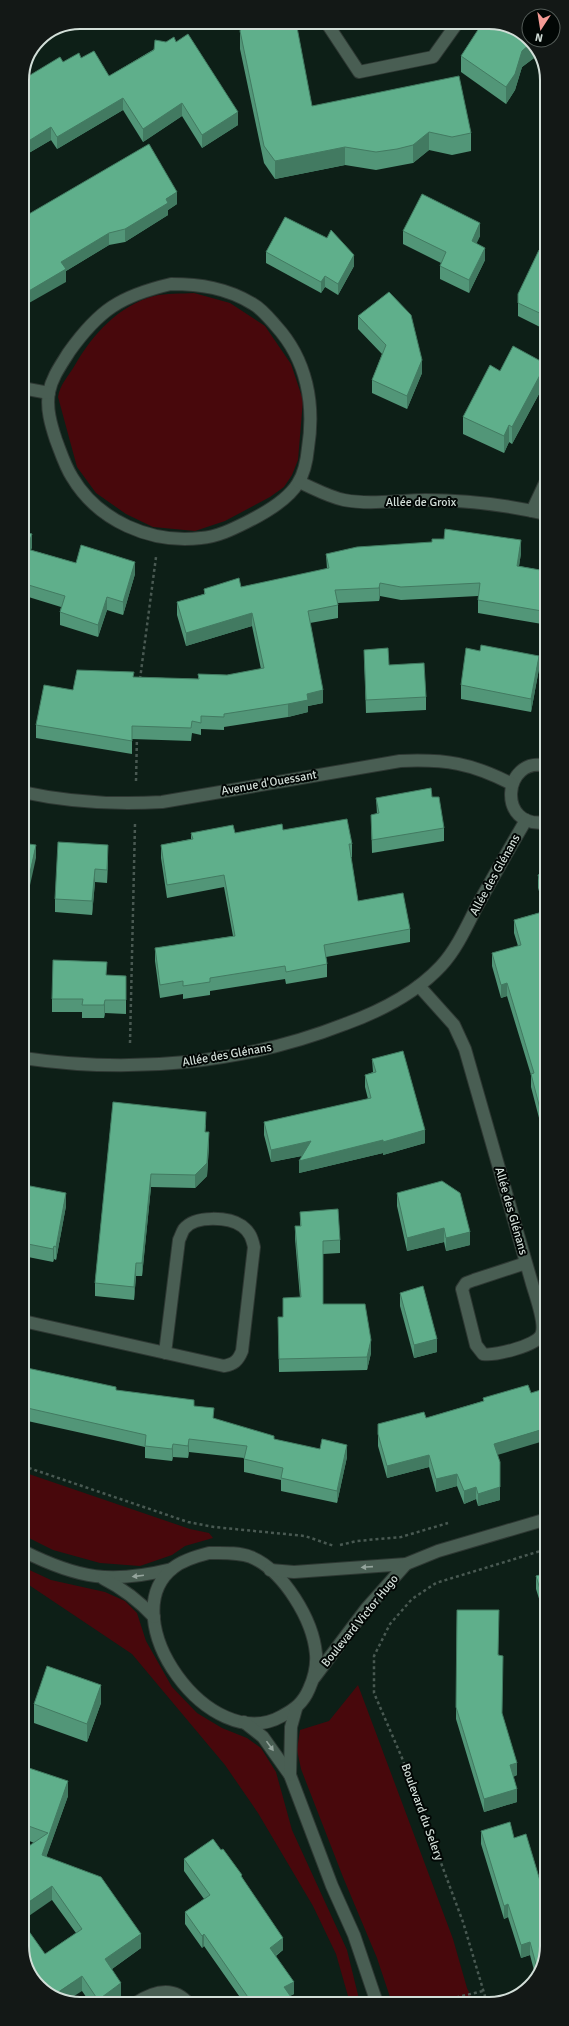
<svg xmlns="http://www.w3.org/2000/svg" width="569" height="2026" viewBox="0 0 569 2026" font-family="Signika,sans-serif">
<rect width="100%" height="100%" fill="#0d1f17"/>
<!-- grass -->
<g fill="#48080c">
<path d="M194 293 230 303 265 326 291 364 303 400 298 460 292 475 284 487 270 497 225 521 195 531 153 527 126 514 96 493 77 467 58 397C60 384 68 377 75 365 93 334 118 306 154 296 166 293 181 294 194 293Z"/>
<polygon points="23,1472 190,1529 209,1533 213,1538 185,1546 172,1555 140,1566 100,1563 53,1550 23,1535"/>
<polygon points="23,1567 51,1580 105,1592 125,1601 137,1613 146,1641 172,1687 197,1713 222,1728 247,1738 261,1748 276,1772 292,1830 347,1950 360,2003 350,2003 336,1954 313,1906 258,1813 225,1765 132,1654 23,1581"/>
<polygon points="358,1685 453,1939 467,1988 474,2003 420,2003 420,2001 392,2003 377,1958 343,1877 301,1769 297,1750 300,1730 329,1721"/>
</g>
<g fill="none" stroke-linecap="round" stroke-linejoin="round">
<!-- service casing -->
<g stroke="#2e3833" stroke-width="14">
<g id="service">
<polyline points="326,22 359,72 433,57 458,22"/>
<path d="M134 2004C152 1992 173 1985 189 2004"/>
</g>
</g>
<!-- minor casing -->
<g stroke="#2e3833" stroke-width="14">
<g id="minor">
<path d="M171 284C200 284 227 288 253 304 262 309 269 318 276 326 307 360 315 404 308 448 307 459 305 472 298 483 288 500 265 513 247 522 233 529 217 537 201 538 151 544 98 521 72 477 65 466 61 453 56 440 51 425 46 408 49 392 52 377 61 365 69 352 99 310 120 296 171 284Z"/>
<polyline points="22,388 49,393"/>
<path d="M299 482C313 488 329 497 344 500 371 505 398 500 426 500 466 500 507 505 546 514"/>
<polyline points="532,511 546,481"/>
<path d="M546 766C503 755 496 830 546 822"/>
<path d="M22 792C68 802 115 805 162 802L400 761C446 759 471 763 512 784"/>
<path d="M419 986 454 1025 465 1049C487 1126 509 1203 531 1280 534 1292 547 1324 541 1335 536 1346 494 1356 483 1354L476 1345 462 1289 466 1283 474 1280 526 1263"/>
<path d="M23 1058C131 1074 243 1064 345 1024 381 1011 415 994 441 966 456 950 466 928 476 908 492 879 509 849 526 820"/>
<path d="M23 1321 224 1366C234 1364 238 1361 242 1351L254 1247C252 1238 250 1232 242 1226 229 1217 195 1215 184 1229 182 1232 181 1236 179 1240L165 1353"/>
</g>
</g>
<!-- tertiary casing -->
<g stroke="#2e3833" stroke-width="14">
<g id="tertiary">
<path d="M23 1551C79 1579 111 1584 172 1569"/>
<path d="M209 1553C222 1553 238 1552 251 1557 284 1571 313 1620 316 1654 317 1666 314 1678 309 1689 303 1703 295 1709 282 1716 210 1757 111 1617 173 1568 183 1560 197 1556 209 1553Z"/>
<polyline points="270,1570 294,1572 406,1564 438,1551 547,1519"/>
<path d="M104 1579C124 1589 139 1601 154 1617"/>
<polyline points="314,1678 366,1609 406,1564"/>
<polyline points="244,1722 263,1737 290,1775 332,1886 354,1935 377,2003"/>
<polyline points="290,1775 291,1727 296,1709"/>
</g>
</g>
<!-- path -->
<g stroke="#495952" stroke-width="2.5" stroke-dasharray="3 3" stroke-linecap="butt">
<polyline points="140,679 156,557"/>
<polyline points="136,781 137,736"/>
<polyline points="130,1043 135,824"/>
<polyline points="23,1466 188,1522 214,1527 305,1536 334,1546"/>
<polyline points="340,1545 357,1541 401,1537 448,1523"/>
<polyline points="433,2003 483,1991"/>
<polyline points="487,2003 463,1922 402,1758 374,1693 374,1656 390,1624 412,1599 436,1583 547,1549"/>
</g>
<!-- service -->
<use href="#service" stroke="#495e53" stroke-width="12"/>
<!-- minor -->
<use href="#minor" stroke="#495e53" stroke-width="12"/>
<!-- tertiary -->
<use href="#tertiary" stroke="#495e53" stroke-width="12"/>
</g>
<!-- wall -->
<g fill="#529678">
<polygon points="240,31 312,106 471,133 471,151 452,155 429,150 413,163 397,166 376,170 345,165 275,179 264,163 240,49"/>
<polygon points="529,40 538,55 522,67 515,90 506,104 461,72 461,56"/>
<polygon points="166,42 176,42 238,125 202,148 182,116 143,142 123,110 57,149 51,140 22,157 63,62 81,58 109,76"/>
<polygon points="177,204 168,210 168,215 125,242 109,245 66,271 66,282 22,218"/>
<polygon points="403,231 480,236 476,243 485,260 469,293 440,279 440,266 441,263 403,244"/>
<polygon points="266,252 354,266 338,295 325,287 321,293 266,263"/>
<polygon points="546,253 546,330 518,316 518,294"/>
<polygon points="358,316 422,373 407,409 372,393 372,380 382,354 358,329"/>
<polygon points="546,364 546,381 512,444 509,442 504,453 463,434 463,417 500,371"/>
<polygon points="22,531 32,547 31,550 76,563 135,574 123,615 107,610 98,637 60,625 60,612 61,607 22,595"/>
<polygon points="521,553 519,566 546,571 542,624 478,613 478,596 401,600 380,596 379,601 338,603 338,618 310,623 323,703 308,706 308,712 288,717 224,727 224,730 201,729 201,735 192,733 191,741 132,739 132,754 36,738 36,725 73,690 134,677 198,679 198,674 227,675 261,669 252,626 186,646 177,615 177,602 204,594 204,589 241,587 327,569 326,554"/>
<polygon points="364,650 389,665 426,697 426,710 366,713"/>
<polygon points="539,669 531,712 461,699 461,685"/>
<polygon points="376,798 444,828 444,841 372,853 371,815 377,814"/>
<polygon points="283,830 352,844 352,857 351,857 358,901 410,929 410,942 326,957 327,964 327,977 286,984 285,979 210,991 210,995 183,999 183,994 160,998 155,961 155,948 233,936 224,887 167,898 161,858 161,845 191,839 191,833 235,833"/>
<polygon points="108,858 107,883 95,882 92,915 55,912 55,899"/>
<polygon points="546,872 546,1145 531,1087 531,1075 507,996 501,998 492,966 492,953 518,946 514,933 514,920 545,911 538,888 538,875"/>
<polygon points="107,975 126,976 126,1014 105,1013 104,1018 82,1018 82,1012 52,1012 52,999"/>
<polygon points="372,1059 425,1143 383,1155 383,1153 299,1173 302,1156 271,1162 264,1135 264,1122 368,1099 365,1087 365,1075 373,1072"/>
<polygon points="113,1102 206,1125 205,1132 209,1145 207,1176 195,1188 151,1187 142,1276 136,1276 134,1300 95,1296 95,1283"/>
<polygon points="397,1193 470,1245 446,1251 444,1242 407,1251 397,1206"/>
<polygon points="23,1200 66,1206 56,1260 54,1259 53,1262 23,1256"/>
<polygon points="300,1212 340,1240 340,1253 323,1254 323,1304 371,1353 367,1370 279,1372 278,1317 283,1317 300,1298 295,1239 295,1226 300,1226"/>
<polygon points="400,1293 437,1352 414,1358 400,1306"/>
<polygon points="23,1354 29,1369 116,1390 194,1406 214,1419 274,1439 347,1457 337,1503 281,1491 281,1480 244,1472 244,1458 189,1452 188,1458 173,1457 172,1461 145,1458 145,1447 23,1420"/>
<polygon points="483,1398 498,1455 500,1500 478,1506 476,1499 464,1504 457,1486 436,1492 429,1467 387,1478 378,1446 378,1424 426,1418 483,1401"/>
<polygon points="547,1573 547,1624 536,1589 536,1576"/>
<polygon points="457,1610 499,1655 502,1714 517,1775 513,1777 517,1802 484,1812 456,1719"/>
<polygon points="101,1703 87,1742 34,1723 34,1704"/>
<polygon points="23,1766 68,1796 46,1857 141,1948 112,1969 121,1997 112,2004 91,2004 82,1991 45,1954 76,1933 52,1900 34,1843 23,1838"/>
<polygon points="481,1831 514,1838 547,1946 536,1978 530,1955 521,1958 508,1917 504,1919 481,1844"/>
<polygon points="221,1850 242,1877 283,1950 276,1956 294,1994 290,1996 291,2003 244,2003 204,1946 202,1948 185,1924 185,1912 204,1899 184,1871 184,1859"/>
</g>
<!-- shaded-wall -->
<g fill="#427a61">
<polygon points="531,43 538,55 522,67 515,90 506,104 506,87 522,51"/>
<polygon points="123,98 123,110 57,149 57,137"/>
<polygon points="182,103 182,116 143,142 143,129"/>
<polygon points="238,112 238,125 202,148 202,135"/>
<polygon points="51,127 51,140 22,157 22,145"/>
<polygon points="429,132 429,150 413,163 413,145"/>
<polygon points="345,147 345,165 275,179 275,161"/>
<polygon points="177,192 177,204 168,210 168,215 125,242 125,229 166,199"/>
<polygon points="480,223 480,236 472,254 472,241"/>
<polygon points="109,233 109,245 66,271 66,282 22,307 22,295 61,262"/>
<polygon points="485,248 485,260 469,293 469,280"/>
<polygon points="354,255 354,266 338,295 338,284"/>
<polygon points="325,276 325,287 321,293 321,282"/>
<polygon points="422,360 422,373 407,409 407,396"/>
<polygon points="546,364 546,381 512,444 512,427"/>
<polygon points="509,425 509,442 504,453 504,436"/>
<polygon points="32,534 32,547 27,562 27,549"/>
<polygon points="521,540 521,553 517,579 517,566"/>
<polygon points="135,562 135,574 123,615 123,602"/>
<polygon points="380,583 380,596 379,601 379,588"/>
<polygon points="546,588 546,601 542,624 542,611"/>
<polygon points="107,597 107,610 98,637 98,625"/>
<polygon points="252,613 252,626 186,646 186,633"/>
<polygon points="539,656 539,669 531,712 531,699"/>
<polygon points="323,690 323,703 308,706 308,712 288,717 288,704 307,694"/>
<polygon points="36,845 36,858 23,917 23,905"/>
<polygon points="108,845 108,858 107,883 107,870"/>
<polygon points="95,869 95,882 92,915 92,901"/>
<polygon points="546,939 546,952 543,940"/>
<polygon points="507,983 507,996 501,998 501,985"/>
<polygon points="105,1000 105,1013 104,1018 104,1005"/>
<polygon points="425,1130 425,1143 383,1155 383,1142"/>
<polygon points="209,1132 209,1145 207,1176 195,1188 195,1175"/>
<polygon points="383,1140 383,1153 299,1173 299,1161"/>
<polygon points="311,1141 311,1154 271,1162 271,1150"/>
<polygon points="151,1174 151,1187 142,1276 142,1263"/>
<polygon points="66,1193 66,1206 56,1260 56,1247"/>
<polygon points="444,1228 444,1242 407,1251 407,1238"/>
<polygon points="470,1232 470,1245 446,1251 446,1238"/>
<polygon points="54,1246 54,1259 53,1262 53,1249"/>
<polygon points="136,1263 136,1276 134,1300 134,1287"/>
<polygon points="437,1339 437,1352 414,1358 414,1345"/>
<polygon points="371,1340 371,1353 367,1370 367,1357"/>
<polygon points="29,1356 29,1368 27,1368"/>
<polygon points="547,1428 547,1440 494,1456 494,1444"/>
<polygon points="189,1439 189,1452 188,1458 188,1446"/>
<polygon points="173,1444 173,1457 172,1461 172,1449"/>
<polygon points="347,1445 347,1457 337,1503 337,1491"/>
<polygon points="429,1455 429,1467 387,1478 387,1466"/>
<polygon points="500,1462 500,1500 478,1506 478,1494"/>
<polygon points="457,1474 457,1486 436,1492 436,1479"/>
<polygon points="476,1487 476,1499 464,1504 464,1491"/>
<polygon points="101,1685 101,1703 87,1742 87,1724"/>
<polygon points="517,1763 517,1775 510,1778 510,1765"/>
<polygon points="68,1781 68,1796 42,1869 42,1855"/>
<polygon points="517,1789 517,1802 484,1812 484,1799"/>
<polygon points="52,1886 52,1900 23,1920 23,1906"/>
<polygon points="508,1904 508,1917 504,1919 504,1906"/>
<polygon points="141,1934 141,1948 105,1974 105,1959"/>
<polygon points="204,1934 204,1946 202,1948 202,1936"/>
<polygon points="283,1938 283,1950 270,1959 270,1948"/>
<polygon points="530,1942 530,1955 521,1958 521,1945"/>
<polygon points="82,1976 82,1991 68,2000 54,1995"/>
<polygon points="294,1982 294,1994 284,1999 284,1987"/>
<polygon points="121,1983 121,1997 112,2004 98,2004 98,2000"/>
<polygon points="291,1997 291,2003 282,2003"/>
</g>
<!-- building -->
<g fill="#5faf8b" stroke="#427a61">
<polygon points="243,22 296,22 312,106 459,76 471,133 452,137 429,132 413,145 397,149 376,152 345,147 275,161 264,146 240,31"/>
<polygon points="483,22 496,22 527,37 531,43 522,51 515,74 506,87 461,56"/>
<polygon points="188,34 238,112 202,135 182,103 143,129 123,98 57,137 51,127 22,145 22,80 60,57 63,62 79,53 81,58 94,51 109,76 154,50 155,40 166,42 174,37 176,42"/>
<polygon points="149,144 177,192 166,199 168,203 125,229 109,233 61,262 66,269 22,295 22,218"/>
<polygon points="422,194 480,223 472,241 485,248 469,280 440,266 446,252 403,231"/>
<polygon points="285,217 327,238 331,230 354,255 338,284 325,276 321,282 266,252"/>
<polygon points="539,250 546,253 546,316 518,303 518,294"/>
<polygon points="389,292 411,315 422,360 407,396 372,380 386,345 358,316"/>
<polygon points="513,346 546,364 512,427 509,425 504,436 463,417 490,365 500,371"/>
<polygon points="445,529 521,540 517,566 546,571 546,588 542,611 478,600 480,583 401,587 380,583 379,588 335,590 338,605 308,611 323,690 307,694 308,700 288,704 224,714 224,717 201,716 201,723 192,721 191,728 132,726 132,741 36,725 44,685 73,690 77,670 134,672 133,677 199,679 198,674 227,675 264,668 252,613 186,633 177,602 205,594 204,589 239,578 241,587 329,568 326,554 357,547 432,542 432,539 444,539"/>
<polygon points="22,531 32,534 27,549 76,563 81,545 135,562 123,602 107,597 98,625 60,612 65,596 22,583"/>
<polygon points="481,645 539,656 531,699 461,685 466,648 480,651"/>
<polygon points="388,648 389,665 424,663 426,697 366,700 364,650"/>
<polygon points="431,788 432,797 439,797 444,828 372,840 371,815 379,813 376,798"/>
<polygon points="347,819 352,844 349,844 358,901 403,893 410,929 324,945 327,964 286,972 285,966 210,978 210,982 183,986 183,981 160,985 155,948 235,936 224,875 167,885 161,845 193,839 191,833 233,825 235,833 282,824 283,830"/>
<polygon points="58,842 108,845 107,870 95,869 92,901 55,899"/>
<polygon points="22,843 36,845 23,905"/>
<polygon points="546,872 546,904 538,875"/>
<polygon points="546,911 546,939 543,940 546,952 546,1132 531,1074 534,1073 507,983 501,985 492,953 521,945 514,920"/>
<polygon points="53,960 107,962 106,975 126,976 126,1000 105,1000 104,1005 82,1005 83,999 52,999"/>
<polygon points="403,1051 425,1130 383,1142 383,1140 299,1161 311,1141 271,1150 264,1122 371,1098 365,1075 376,1072 372,1059"/>
<polygon points="113,1102 206,1112 205,1132 209,1132 207,1163 195,1175 151,1174 142,1263 136,1263 134,1287 95,1283"/>
<polygon points="442,1181 460,1193 470,1232 446,1238 444,1228 407,1238 397,1193"/>
<polygon points="25,1185 66,1193 56,1247 54,1246 53,1249 23,1243 23,1200"/>
<polygon points="338,1209 340,1240 323,1241 323,1304 365,1304 371,1340 367,1357 279,1359 278,1317 283,1317 283,1298 301,1297 295,1226 301,1226 300,1212"/>
<polygon points="423,1286 437,1339 414,1345 400,1293"/>
<polygon points="23,1354 29,1356 27,1368 116,1387 116,1390 194,1400 194,1406 214,1408 213,1418 274,1436 274,1439 320,1449 322,1439 347,1445 337,1491 281,1478 283,1468 244,1459 247,1446 189,1439 188,1446 173,1444 172,1449 145,1446 146,1435 23,1407"/>
<polygon points="528,1385 531,1393 547,1388 547,1428 494,1444 500,1462 500,1487 478,1494 476,1487 464,1491 457,1474 436,1479 429,1455 387,1466 378,1434 378,1424 424,1412 426,1418 484,1401 483,1398"/>
<polygon points="547,1573 547,1612 536,1576"/>
<polygon points="457,1610 499,1610 498,1655 503,1656 502,1713 517,1763 510,1765 517,1789 484,1799 456,1707"/>
<polygon points="47,1666 101,1685 87,1724 34,1704"/>
<polygon points="23,1766 68,1781 42,1855 101,1877 141,1934 105,1959 121,1983 98,2000 82,1976 54,1995 42,1989 23,1957 23,1923 45,1954 82,1929 52,1886 23,1906 23,1850 48,1833 23,1824"/>
<polygon points="510,1822 514,1838 526,1834 547,1904 547,1946 538,1972 530,1942 521,1945 508,1904 504,1906 481,1831"/>
<polygon points="213,1839 221,1850 223,1849 242,1875 241,1876 283,1938 270,1948 294,1982 284,1987 291,1997 282,2003 252,2003 204,1934 202,1936 185,1912 210,1895 184,1859"/>
</g>
<!-- one-way arrows -->
<defs><path id="oneway-solid" d="M-6-.8H1V-3.2L6.5 0L1 3.2V.8H-6Z"/></defs>
<g fill="#94a49c">
<use href="#oneway-solid" transform="translate(367 1567) rotate(176)"/>
<use href="#oneway-solid" transform="translate(138 1576) rotate(173)"/>
<use href="#oneway-solid" transform="translate(270 1746) rotate(54)"/>
</g>
<g text-anchor="middle" dominant-baseline="central" stroke-width="4" stroke-linejoin="round" paint-order="stroke">
<!-- street labels -->
<g font-size="12" fill="#d2ded8" stroke="#020705">
<text x="421" y="502">Allée de Groix</text>
<text transform="translate(269 783) rotate(-10)">Avenue d'Ouessant</text>
<text transform="translate(495 875) rotate(-61)">Allée des Glénans</text>
<text transform="translate(227 1055) rotate(-10)">Allée des Glénans</text>
<text transform="translate(511 1211) rotate(74)">Allée des Glénans</text>
<text transform="translate(360 1621) rotate(-51)">Boulevard Victor Hugo</text>
<text transform="translate(422 1812) rotate(70)">Boulevard du Selery</text>
</g>
</g>
<!-- crop -->
<path d="M0 0H569V2026H0ZM80 29H489A51 51 0 0 1 540 80V1946A51 51 0 0 1 489 1997H80A51 51 0 0 1 29 1946V80A51 51 0 0 1 80 29Z" fill="#131816" fill-rule="evenodd"/>
<path fill="none" stroke="#d2ded8" stroke-width="2" d="M80 29H489A51 51 0 0 1 540 80V1946A51 51 0 0 1 489 1997H80A51 51 0 0 1 29 1946V80A51 51 0 0 1 80 29Z"/>
<!-- north arrow -->
<g transform="translate(541 28) rotate(192)"><circle r="19" fill="#020705" stroke="#555d59"/>
<path d="M0-3L7 15L0 10L-7 15Z" fill="#f59c96"/>
<text y="-6" font-size="11" font-weight="bold" text-anchor="middle" fill="#d2ded8">N</text>
</g>
</svg>
